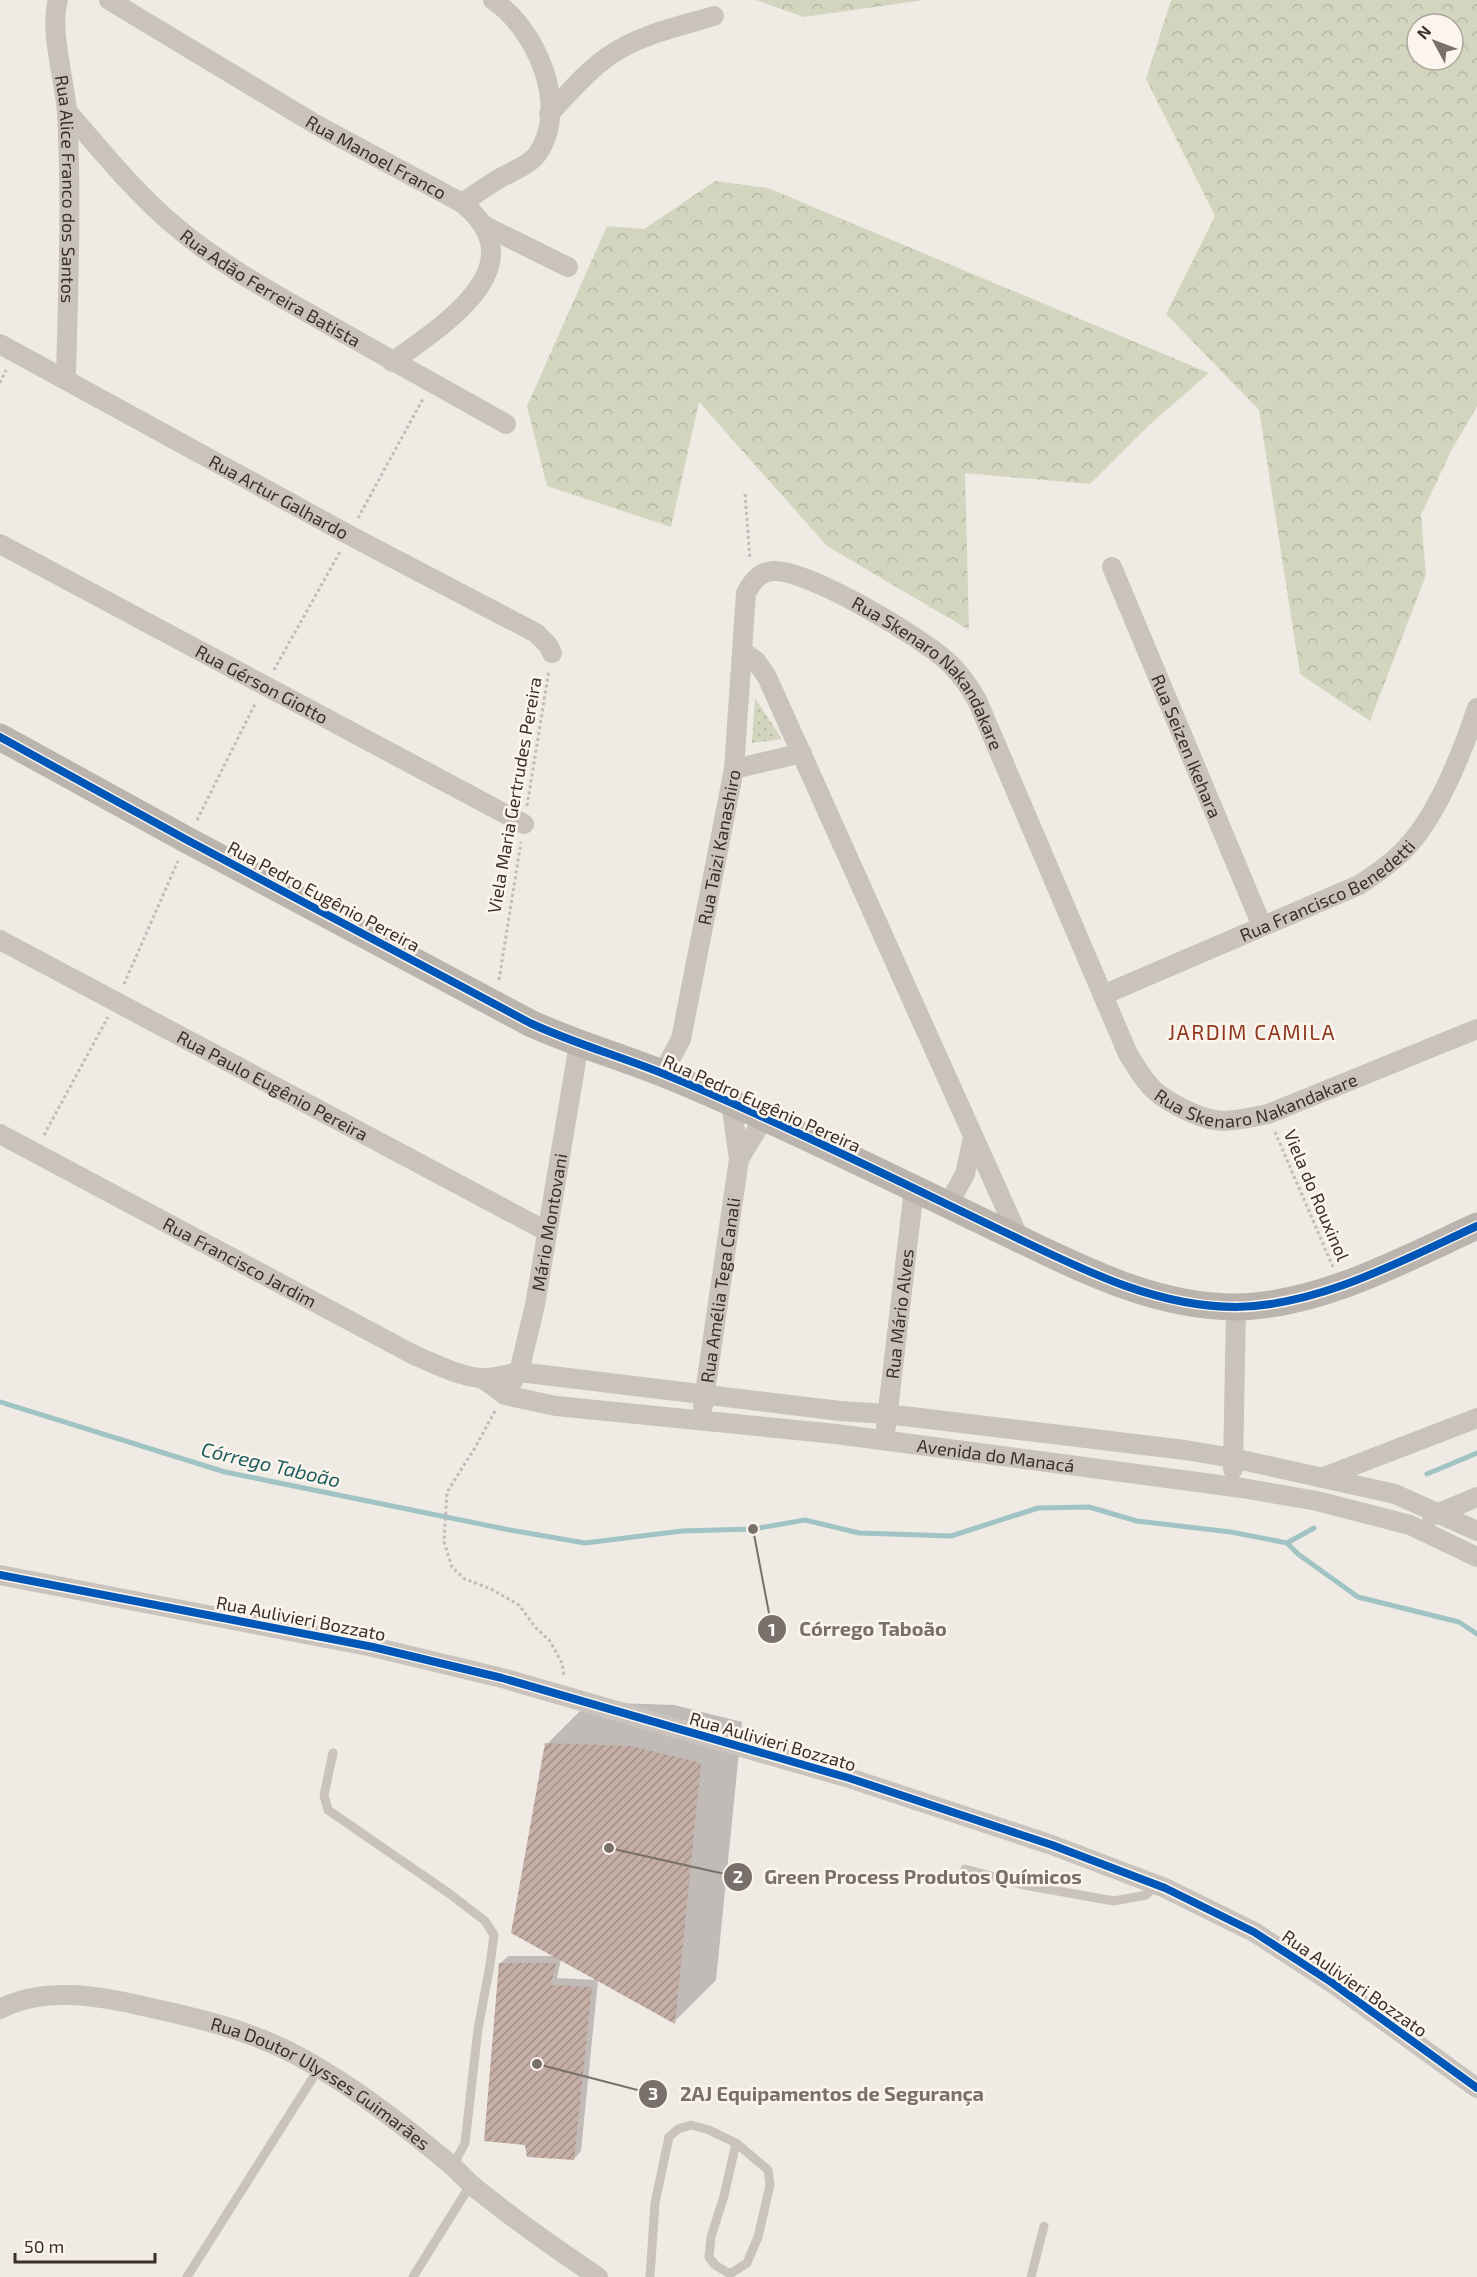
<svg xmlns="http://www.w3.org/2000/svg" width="1477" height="2277" viewBox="0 0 1477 2277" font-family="'Exo 2',sans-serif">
<defs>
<pattern id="forest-crowns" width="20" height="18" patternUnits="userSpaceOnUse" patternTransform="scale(1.5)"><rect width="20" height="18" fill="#d2d6be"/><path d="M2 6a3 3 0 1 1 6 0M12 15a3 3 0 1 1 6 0" fill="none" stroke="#b5b8a3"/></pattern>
<pattern id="park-dots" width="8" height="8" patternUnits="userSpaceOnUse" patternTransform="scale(1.5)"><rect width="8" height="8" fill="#d2d6be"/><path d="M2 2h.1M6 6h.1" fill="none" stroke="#b5b8a3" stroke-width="1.8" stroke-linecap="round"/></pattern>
<pattern id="building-hatch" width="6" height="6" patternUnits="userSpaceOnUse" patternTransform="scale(1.5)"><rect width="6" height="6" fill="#c4aea6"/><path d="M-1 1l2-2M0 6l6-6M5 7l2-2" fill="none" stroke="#a08e87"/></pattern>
</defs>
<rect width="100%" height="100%" fill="#f0eae5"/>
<!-- forest -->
<g fill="url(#forest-crowns)" fill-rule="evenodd">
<polygon points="756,0 924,0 804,17"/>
<path d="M1171 0H1477V406L1451 451 1421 515 1426 575 1370 721 1300 674 1259 410 1166 314 1215 216 1146 79ZM1417 24H1453V60H1417Z"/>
<polygon points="715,181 768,188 1209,373 1148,426 1090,484 965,473 969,630 827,546 699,402 671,527 547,486 527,406 607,226 644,229"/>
</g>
<!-- park -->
<polygon fill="url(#park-dots)" points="755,698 782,739 752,743"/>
<!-- shadow -->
<polygon fill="#0003" points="589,1702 674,1705 742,1722 716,1980 674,2022 561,1959 557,1978 598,1980 581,2151 574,2159 501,1963 508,1956 556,1956 547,1744"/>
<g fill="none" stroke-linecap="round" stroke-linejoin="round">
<!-- stream -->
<g stroke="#a0c4c3" stroke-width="5">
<polyline points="0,1402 225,1472 510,1530 585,1543 682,1531 753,1529 805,1520 859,1533 951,1536 1038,1508 1089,1507 1137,1521 1231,1532 1287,1543 1298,1554 1358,1597 1459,1622 1477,1634"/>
<polyline points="1427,1474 1477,1453"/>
<polyline points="1287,1543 1314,1528"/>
</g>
</g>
<!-- building -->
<g fill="url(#building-hatch)">
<polygon points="545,1743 631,1746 701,1763 675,2024 511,1933"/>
<polygon points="499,1963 556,1963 551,1985 592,1987 574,2160 527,2157 525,2145 484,2141"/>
</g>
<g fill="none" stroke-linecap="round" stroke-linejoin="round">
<!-- path -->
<g stroke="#c2bbb6" stroke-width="3" stroke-dasharray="3 3" stroke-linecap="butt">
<polyline points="0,383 6,370"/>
<polyline points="745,494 750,560"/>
<polyline points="358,518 424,397"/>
<polyline points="274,670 341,550"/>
<polyline points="527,806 549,670"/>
<polyline points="197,820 256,702"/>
<polyline points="499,980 521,842"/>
<polyline points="124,984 178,861"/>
<polyline points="1275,1132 1333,1267"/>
<polyline points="44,1135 108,1017"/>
<polyline points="495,1411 476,1446 447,1492 444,1542 452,1567 465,1579 491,1589 519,1605 535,1627 550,1641 562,1663 564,1676"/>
</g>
<!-- lane -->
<g stroke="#cac3bd" stroke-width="9">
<polyline points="333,1753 324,1795 328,1810 450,1894 485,1921 494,1935 490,1965 478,2029 465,2143 453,2166"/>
<polyline points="965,1869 1024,1885 1114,1901 1146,1895 1157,1885"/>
<polyline points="187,2277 319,2068"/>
<polyline points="413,2277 471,2184"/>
<polyline points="650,2277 655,2203 669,2137 678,2129 691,2125 709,2130 736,2143 768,2170 770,2185 758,2237 747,2263 730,2274 715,2265 709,2257 711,2237 724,2196 736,2143"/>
<polyline points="1031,2277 1044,2226"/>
</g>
<!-- street -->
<g stroke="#cac3bd" stroke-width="20">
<path id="s1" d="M58 0C49 31 65 80 67 113 72 201 68 290 66 378"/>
<path id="s2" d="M109 0 315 124 462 203C540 266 442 326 392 362"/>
<path id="s3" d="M67 111C101 150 135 193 176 227 221 265 273 293 324 322 385 356 445 390 506 424"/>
<path d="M549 114C567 95 585 73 606 58 637 35 677 27 714 16"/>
<path d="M462 203C474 195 487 186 500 178 513 171 530 165 538 153 570 106 536 29 493 0"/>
<polyline points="485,226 568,267"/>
<path id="s4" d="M0 344 349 535 536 633 548 645 552 653"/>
<path id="s5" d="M0 544 524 824"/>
<path id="s6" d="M1112 567 1262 926"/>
<polyline points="743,652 756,661 767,677 1019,1238"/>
<polyline points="734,769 802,753"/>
<path id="s7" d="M0 940 546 1231"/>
<path id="s8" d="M1103 995 1359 885C1376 874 1392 863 1406 848 1438 814 1462 753 1477 708"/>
<path id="s9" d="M663 1073 681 1039 734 769 746 593C752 582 759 572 773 571 808 569 919 636 947 661 960 673 969 686 977 700L1128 1054C1137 1068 1146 1085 1160 1095 1177 1107 1204 1121 1225 1121 1240 1120 1254 1117 1268 1114L1477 1029"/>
<path id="s10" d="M0 1134 414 1355C435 1364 458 1376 481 1378 493 1379 508 1374 519 1372L840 1411 887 1414 1185 1450 1233 1458 1395 1494 1477 1531"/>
<polyline points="739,1159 764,1118"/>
<polyline points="948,1205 965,1174 973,1138"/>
<path id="s11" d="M483 1379 505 1395 556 1406 836 1434 1242 1488 1317 1501 1410 1525 1477 1557"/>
<path id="s12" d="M512 1382 519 1372 535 1305 579 1044"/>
<path id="s13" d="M703 1406 739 1159 731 1103"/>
<path id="s14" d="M886 1427 914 1189"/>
<polyline points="1233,1469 1236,1307"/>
<polyline points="1324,1477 1477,1418"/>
<polyline points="1432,1516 1477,1497"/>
<polyline points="0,1575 373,1647 502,1678 849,1778 1052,1845 1165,1888 1254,1932 1331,1982 1477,2088"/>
<path id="s15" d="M0 2009C42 1987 94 1995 138 2005 193 2017 248 2029 298 2056 353 2086 402 2124 450 2164 458 2171 465 2179 473 2186 513 2219 555 2248 598 2277"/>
</g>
<!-- secondary -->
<path stroke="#bab3ae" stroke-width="27" d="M0 737 187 840 530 1023C573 1043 619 1056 664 1074 697 1087 730 1102 763 1117 840 1152 917 1190 994 1227 1070 1263 1149 1307 1236 1307 1319 1306 1403 1260 1477 1226"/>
<!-- cycleway casing -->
<g stroke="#fbf5ed" stroke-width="11">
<g id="cycleway">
<path d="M0 737 187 840 530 1023C573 1043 619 1056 664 1074 697 1087 730 1102 763 1117 840 1152 917 1190 994 1227 1070 1263 1149 1307 1236 1307 1319 1306 1403 1260 1477 1226"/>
<polyline points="0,1575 373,1647 502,1678 849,1778 1052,1845 1165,1888 1254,1932 1331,1982 1477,2088"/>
</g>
</g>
<!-- cycleway -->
<use href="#cycleway" stroke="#0057b8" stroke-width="8"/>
</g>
<g text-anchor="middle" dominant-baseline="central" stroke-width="5" stroke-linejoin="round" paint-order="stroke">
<!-- street labels -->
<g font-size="18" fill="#3b2f2a" stroke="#fbf5ed">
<text stroke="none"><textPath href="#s2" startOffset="310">Rua Manoel Franco</textPath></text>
<text stroke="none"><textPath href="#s1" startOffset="190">Rua Alice Franco dos Santos</textPath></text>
<text stroke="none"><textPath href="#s3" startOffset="272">Rua Adão Ferreira Batista</textPath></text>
<text stroke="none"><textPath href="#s4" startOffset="318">Rua Artur Galhardo</textPath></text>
<text stroke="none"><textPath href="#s9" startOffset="720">Rua Skenaro Nakandakare</textPath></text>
<text stroke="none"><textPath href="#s5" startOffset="297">Rua Gérson Giotto</textPath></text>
<text stroke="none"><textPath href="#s6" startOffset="194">Rua Seizen Ikehara</textPath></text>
<text transform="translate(514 795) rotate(-80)">Viela Maria Gertrudes Pereira</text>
<text stroke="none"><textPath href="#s9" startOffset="234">Rua Taizi Kanashiro</textPath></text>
<text stroke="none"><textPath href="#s8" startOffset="248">Rua Francisco Benedetti</textPath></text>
<text transform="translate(324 896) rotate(28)">Rua Pedro Eugênio Pereira</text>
<text stroke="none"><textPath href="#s9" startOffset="1314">Rua Skenaro Nakandakare</textPath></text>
<text stroke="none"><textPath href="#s7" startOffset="309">Rua Paulo Eugênio Pereira</textPath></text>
<text transform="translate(762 1103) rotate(24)">Rua Pedro Eugênio Pereira</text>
<text transform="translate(1317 1195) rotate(67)">Viela do Rouxinol</text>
<text stroke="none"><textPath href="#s12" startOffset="165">Mário Montovani</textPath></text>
<text stroke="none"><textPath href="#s10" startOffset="272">Rua Francisco Jardim</textPath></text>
<text stroke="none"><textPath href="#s13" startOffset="117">Rua Amélia Tega Canali</textPath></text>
<text stroke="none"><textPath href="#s14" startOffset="114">Rua Mário Alves</textPath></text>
<text stroke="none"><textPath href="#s11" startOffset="522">Avenida do Manacá</textPath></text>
<text transform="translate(301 1618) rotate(11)">Rua Aulivieri Bozzato</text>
<text transform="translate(773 1741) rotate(16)">Rua Aulivieri Bozzato</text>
<text transform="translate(1355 1983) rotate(35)">Rua Aulivieri Bozzato</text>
<text stroke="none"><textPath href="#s15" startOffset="342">Rua Doutor Ulysses Guimarães</textPath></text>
</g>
<!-- water labels -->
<g font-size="20" font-style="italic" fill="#1d5d60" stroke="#fbf5ed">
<text transform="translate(271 1464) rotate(13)">Córrego Taboão</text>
</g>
<!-- quarter labels -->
<g font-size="21" letter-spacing="1.5" fill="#90361e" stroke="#fbf5ed">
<text x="1252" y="1031">JARDIM CAMILA</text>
</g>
</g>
<!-- callouts -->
<path fill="none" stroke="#7a706b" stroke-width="2" d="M753 1529L772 1629M609 1848L738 1877M537 2064L653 2094"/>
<g fill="#7a706b" stroke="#fbf5ed" stroke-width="2">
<circle cx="753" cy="1529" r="6"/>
<circle cx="609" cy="1848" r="6"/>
<circle cx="537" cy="2064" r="6"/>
<circle cx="772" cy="1629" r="15"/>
<circle cx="738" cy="1877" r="15"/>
<circle cx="653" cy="2094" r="15"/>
</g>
<g font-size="18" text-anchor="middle" font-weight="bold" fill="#fff">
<text x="772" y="1636">1</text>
<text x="738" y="1883">2</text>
<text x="653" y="2100">3</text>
</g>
<g font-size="20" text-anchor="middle" font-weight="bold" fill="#7a706b" stroke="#fbf5ed" stroke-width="5" stroke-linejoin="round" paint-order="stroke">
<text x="873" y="1636">Córrego Taboão</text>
<text x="923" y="1884">Green Process Produtos Químicos</text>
<text x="832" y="2101">2AJ Equipamentos de Segurança</text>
</g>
<!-- north arrow -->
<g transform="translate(1435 42) rotate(311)"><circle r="28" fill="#fbf5ed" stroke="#aea69f" stroke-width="1.5"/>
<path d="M0-4.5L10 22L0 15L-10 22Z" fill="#7a706b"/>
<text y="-9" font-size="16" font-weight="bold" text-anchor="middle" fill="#3b2f2a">N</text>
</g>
<!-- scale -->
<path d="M15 2253v9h140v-9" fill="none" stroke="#3b2f2a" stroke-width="3"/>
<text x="24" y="2253" font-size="18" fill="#3b2f2a" stroke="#fbf5ed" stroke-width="4.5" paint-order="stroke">50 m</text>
</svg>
